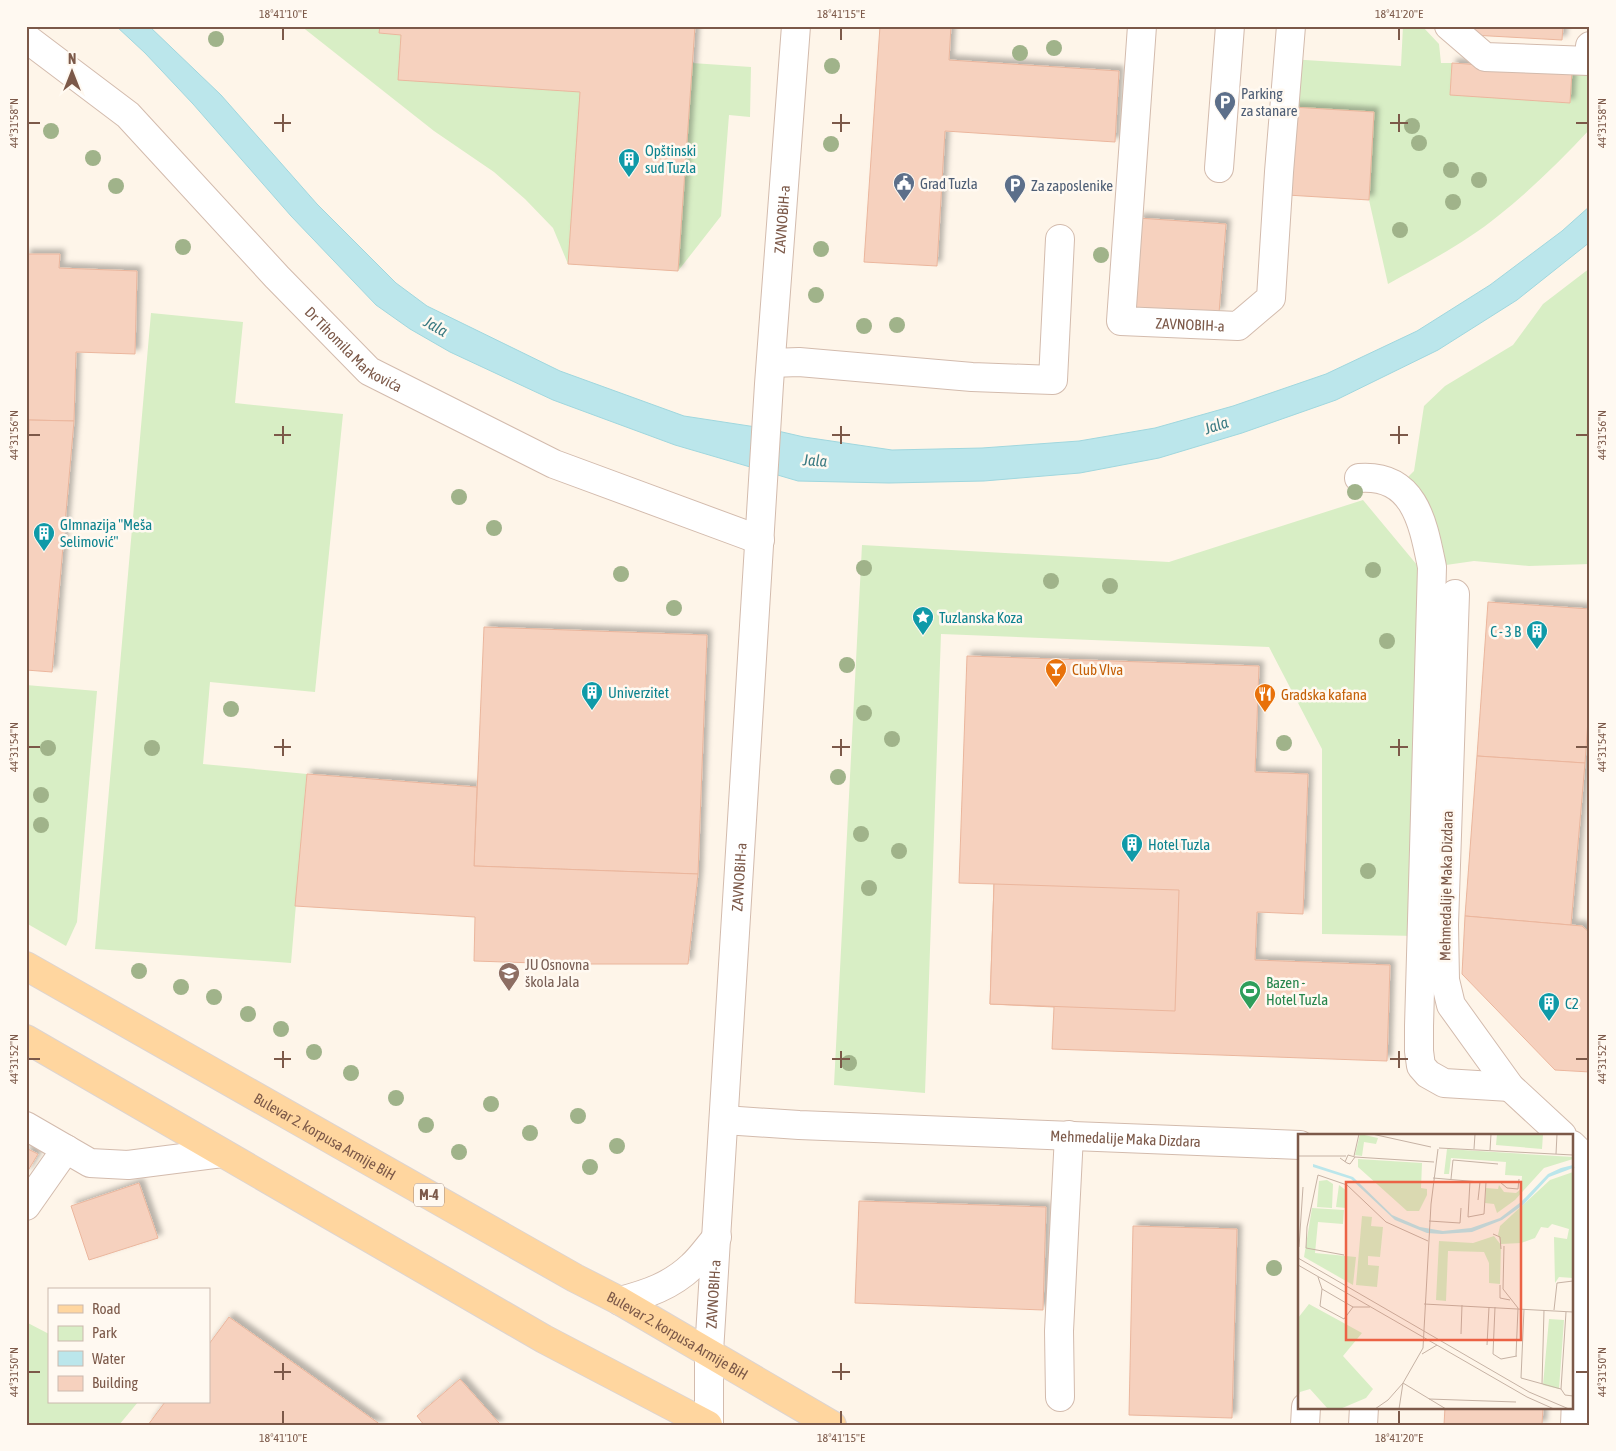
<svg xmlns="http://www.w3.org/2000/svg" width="1616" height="1451" viewBox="0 0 1616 1451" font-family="'Asap Condensed',sans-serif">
<defs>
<filter id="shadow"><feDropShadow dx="4.5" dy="-4.5" stdDeviation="2.5" flood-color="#0004"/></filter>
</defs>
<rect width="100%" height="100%" fill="#fef5e9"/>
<!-- green -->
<g fill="#d8eec5">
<polygon points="301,26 695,26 692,63 751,67 750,117 729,115 721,216 678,271 568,264 553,228 525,199 494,172 434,131"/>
<path d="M1403 26 1423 27 1439 44 1441 63H1452L1450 95 1572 71 1590 69V129C1561 160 1531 190 1498 216 1465 243 1426 263 1388 284L1369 200 1278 194 1289 59 1401 66Z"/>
<polygon points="1590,268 1590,564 1529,566 1474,561 1432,567 1398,487 1414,471 1424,406 1445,386 1513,345 1543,304"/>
<polygon points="151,313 243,322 235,403 343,414 315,692 210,682 203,764 307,774 291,963 95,949"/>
<polygon points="1363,500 1427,577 1416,936 1322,934 1322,749 1269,647 941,634 925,1093 834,1085 862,545 1169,562"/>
<polygon points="26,685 97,691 77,922 66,946 26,923"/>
<polygon points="26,1322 49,1334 49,1402 138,1402 119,1425 26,1425"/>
</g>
<!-- water -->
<polygon fill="#bbe6eb" stroke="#a0d7de" points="116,26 149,26 221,95 317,204 396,283 427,306 560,371 684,416 769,429 804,437 892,450 982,448 1079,441 1155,428 1233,406 1326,374 1417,331 1490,285 1562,231 1590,206 1590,242 1517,300 1438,350 1336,400 1242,433 1159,458 1080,473 984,481 889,483 798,481 675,445 553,400 450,352 410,329 376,305 291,216 193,104 145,53"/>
<!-- building -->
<g fill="#f6d1be" stroke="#ebb69d" filter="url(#shadow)">
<polygon points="380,26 695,26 678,271 568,264 580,92 398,80 401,35 379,33"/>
<polygon points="880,26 951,26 949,60 1119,71 1115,142 945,131 937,266 864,262"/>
<polygon points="1472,26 1563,26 1562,40 1472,35"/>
<polygon points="1452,63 1572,71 1570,103 1450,95"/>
<polygon points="1292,107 1374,112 1369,200 1287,195"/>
<polygon points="1138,218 1226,224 1219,313 1132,307"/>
<polygon points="26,254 60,254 59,268 137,271 135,354 76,352 74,421 29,420 29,433 26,433"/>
<polygon points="29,420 74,421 52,672 26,670 26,433 29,433"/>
<polygon points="1488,602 1590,609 1590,691 1585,763 1477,756"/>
<polygon points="484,627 707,635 698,874 474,866"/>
<polygon points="967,656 1259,666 1255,772 1308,774 1303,914 1257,912 1255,960 1390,965 1387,1061 1052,1049 1054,1007 990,1004 994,884 959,883"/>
<polygon points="1477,756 1585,763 1571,925 1465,916"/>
<polygon points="307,774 477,787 474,866 698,874 688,964 566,964 474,961 475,917 295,906"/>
<polygon points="994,884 1179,890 1175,1011 990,1004"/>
<polygon points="1465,916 1582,926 1590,933 1590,1072 1555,1070 1462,974"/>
<polygon points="26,1148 38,1154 26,1174"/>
<polygon points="139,1183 158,1238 89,1260 71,1206"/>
<polygon points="859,1201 1046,1207 1043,1310 855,1303"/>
<polygon points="1133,1226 1237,1229 1232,1418 1129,1415"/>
<polygon points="229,1317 381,1425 148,1425 165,1402 209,1402 209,1344"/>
<polygon points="460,1379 499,1423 497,1425 424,1425 417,1416"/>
<polygon points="1445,1407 1543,1407 1542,1425 1444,1425"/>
</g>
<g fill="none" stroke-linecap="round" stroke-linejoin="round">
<!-- minor casing -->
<g stroke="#d3bbad" stroke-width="30">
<g id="minor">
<path id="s1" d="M1142 26 1121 321 1238 326 1271 298 1279 172 1291 26"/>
<polyline points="1449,26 1485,57 1589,61 1590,46"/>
<path id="s2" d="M26 38 128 115 277 277 369 371 554 464 760 540"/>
<polyline points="1219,168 1230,26"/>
<polyline points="771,363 799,362 972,377 1053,380 1060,239"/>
<path d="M1359 478C1415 474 1423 523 1432 567L1419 1026V1051L1421 1066 1428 1074 1444 1083 1510 1087"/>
<polyline points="1455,594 1444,925 1445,980 1451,1005 1510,1087 1562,1135"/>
<path id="s3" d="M724 1120 799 1125 1300 1145"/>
<polyline points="26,1126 90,1163 128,1165 222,1153"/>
<polyline points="1572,1145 1589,1162 1584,1199 1575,1425"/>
<polyline points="26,1206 66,1149"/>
<path d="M620 1301C647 1294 671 1286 692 1266 701 1258 709 1246 717 1237"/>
<polyline points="1060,1397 1059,1331 1069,1135"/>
<path id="s4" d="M709 1425V1352L769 384 796 26"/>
<polyline points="1305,1425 1306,1407"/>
<polyline points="1363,1425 1364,1407"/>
</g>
</g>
<!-- major casing -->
<g stroke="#ddd4d0" stroke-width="30">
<g id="major">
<path id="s5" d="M26 966 575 1278 620 1301 832 1425"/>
<polyline points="26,1039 544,1339 708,1425"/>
</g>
</g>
<!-- minor -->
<use href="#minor" stroke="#fff" stroke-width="28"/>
<!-- major -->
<use href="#major" stroke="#ffd69f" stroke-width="28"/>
</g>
<!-- trees -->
<g fill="#a0b38a">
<circle cx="216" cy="39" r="8"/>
<circle cx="1054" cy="48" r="8"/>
<circle cx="1020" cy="53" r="8"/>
<circle cx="832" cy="66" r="8"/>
<circle cx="1412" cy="126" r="8"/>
<circle cx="51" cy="131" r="8"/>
<circle cx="1419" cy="143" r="8"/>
<circle cx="831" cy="144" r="8"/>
<circle cx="93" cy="158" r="8"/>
<circle cx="1451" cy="170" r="8"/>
<circle cx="1479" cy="180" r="8"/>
<circle cx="116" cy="186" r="8"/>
<circle cx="1453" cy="202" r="8"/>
<circle cx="1400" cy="230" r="8"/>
<circle cx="183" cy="247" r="8"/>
<circle cx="821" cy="249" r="8"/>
<circle cx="1101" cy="255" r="8"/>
<circle cx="816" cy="295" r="8"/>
<circle cx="897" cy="325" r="8"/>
<circle cx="864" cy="326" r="8"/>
<circle cx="1355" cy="492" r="8"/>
<circle cx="459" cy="497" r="8"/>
<circle cx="494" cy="528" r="8"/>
<circle cx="864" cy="568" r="8"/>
<circle cx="1373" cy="570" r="8"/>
<circle cx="621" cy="574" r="8"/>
<circle cx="1051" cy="581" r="8"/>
<circle cx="1110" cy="586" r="8"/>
<circle cx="674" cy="608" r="8"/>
<circle cx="1387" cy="641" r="8"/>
<circle cx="847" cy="665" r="8"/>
<circle cx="231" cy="709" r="8"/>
<circle cx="864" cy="713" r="8"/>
<circle cx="892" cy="739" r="8"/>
<circle cx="1284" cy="743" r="8"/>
<circle cx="48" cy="748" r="8"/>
<circle cx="152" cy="748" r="8"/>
<circle cx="838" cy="777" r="8"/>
<circle cx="41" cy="795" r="8"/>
<circle cx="41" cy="825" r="8"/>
<circle cx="861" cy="834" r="8"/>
<circle cx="899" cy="851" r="8"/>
<circle cx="1368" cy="871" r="8"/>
<circle cx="869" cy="888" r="8"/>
<circle cx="139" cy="971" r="8"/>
<circle cx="181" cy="987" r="8"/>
<circle cx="214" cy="997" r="8"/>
<circle cx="248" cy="1014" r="8"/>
<circle cx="281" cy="1029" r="8"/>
<circle cx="314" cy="1052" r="8"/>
<circle cx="849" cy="1063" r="8"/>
<circle cx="351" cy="1073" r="8"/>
<circle cx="396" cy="1098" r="8"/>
<circle cx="491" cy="1104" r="8"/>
<circle cx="578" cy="1116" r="8"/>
<circle cx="426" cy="1125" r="8"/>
<circle cx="530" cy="1133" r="8"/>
<circle cx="617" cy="1146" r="8"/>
<circle cx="459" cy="1152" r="8"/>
<circle cx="590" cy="1167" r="8"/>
<circle cx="1274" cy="1268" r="8"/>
</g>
<!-- ticks -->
<path fill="none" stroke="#7c5949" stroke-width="2" d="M283 28V40M841 28V40M1399 28V40M283 114V132M841 114V132M1399 114V132M28 123H40M274 123H291M832 123H850M1390 123H1408M1576 123H1588M283 426V444M841 426V444M1399 426V444M28 435H40M274 435H291M832 435H850M1390 435H1408M1576 435H1588M283 739V756M841 739V756M1399 739V756M28 747H40M274 747H291M832 747H850M1390 747H1408M1576 747H1588M283 1051V1068M841 1051V1068M1399 1051V1068M28 1059H40M274 1059H291M832 1059H850M1390 1059H1408M1576 1059H1588M283 1363V1380M841 1363V1380M28 1372H40M274 1372H291M832 1372H850M1576 1372H1588M283 1411V1424M841 1411V1424M1399 1411V1424"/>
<!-- icons -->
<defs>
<g id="parking-pin" transform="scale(1.125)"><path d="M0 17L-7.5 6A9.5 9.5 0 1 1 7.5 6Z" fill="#5c6f8a" stroke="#fff9f1"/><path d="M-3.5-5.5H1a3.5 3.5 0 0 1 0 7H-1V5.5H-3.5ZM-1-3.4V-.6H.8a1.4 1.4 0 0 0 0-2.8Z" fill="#fff"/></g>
<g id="building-pin" transform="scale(1.125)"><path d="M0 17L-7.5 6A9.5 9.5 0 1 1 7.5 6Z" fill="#0f9aa8" stroke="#fff9f1"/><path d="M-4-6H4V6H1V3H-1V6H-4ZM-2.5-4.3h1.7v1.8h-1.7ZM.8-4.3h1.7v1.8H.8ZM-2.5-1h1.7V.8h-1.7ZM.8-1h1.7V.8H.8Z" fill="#fff"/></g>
<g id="civic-pin" transform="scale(1.125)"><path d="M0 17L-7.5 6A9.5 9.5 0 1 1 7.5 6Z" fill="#5c6f8a" stroke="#fff9f1"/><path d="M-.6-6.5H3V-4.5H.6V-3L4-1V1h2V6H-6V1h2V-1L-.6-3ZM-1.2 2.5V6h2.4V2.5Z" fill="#fff"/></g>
<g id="sight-pin" transform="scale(1.125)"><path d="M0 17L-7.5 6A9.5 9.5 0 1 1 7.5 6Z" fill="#0f9aa8" stroke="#fff9f1"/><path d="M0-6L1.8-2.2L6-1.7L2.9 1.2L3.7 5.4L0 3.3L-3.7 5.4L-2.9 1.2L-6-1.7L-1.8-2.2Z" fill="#fff"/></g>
<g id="bar-pin" transform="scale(1.125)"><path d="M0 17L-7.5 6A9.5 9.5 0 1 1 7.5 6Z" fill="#e8710a" stroke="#fff9f1"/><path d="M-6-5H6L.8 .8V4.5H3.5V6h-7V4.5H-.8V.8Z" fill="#fff"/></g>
<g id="restaurant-pin" transform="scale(1.125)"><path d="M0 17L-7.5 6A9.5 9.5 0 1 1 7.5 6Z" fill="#e8710a" stroke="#fff9f1"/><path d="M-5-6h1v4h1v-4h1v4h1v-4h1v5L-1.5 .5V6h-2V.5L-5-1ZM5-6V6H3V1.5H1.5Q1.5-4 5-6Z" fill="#fff"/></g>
<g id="school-pin" transform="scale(1.125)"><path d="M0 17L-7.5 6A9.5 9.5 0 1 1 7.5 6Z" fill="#8d6e63" stroke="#fff9f1"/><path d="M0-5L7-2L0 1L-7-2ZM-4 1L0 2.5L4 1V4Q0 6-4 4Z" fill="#fff"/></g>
<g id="stadium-pin" transform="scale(1.125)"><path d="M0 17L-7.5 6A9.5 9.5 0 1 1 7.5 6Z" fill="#2e9e5b" stroke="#fff9f1"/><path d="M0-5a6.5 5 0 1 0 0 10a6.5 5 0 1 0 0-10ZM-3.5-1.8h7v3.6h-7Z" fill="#fff"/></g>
</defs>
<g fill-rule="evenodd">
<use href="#parking-pin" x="1225" y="102"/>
<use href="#building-pin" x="629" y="159"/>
<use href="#civic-pin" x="904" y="183"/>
<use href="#parking-pin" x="1015" y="185"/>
<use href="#building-pin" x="44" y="533"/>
<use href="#sight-pin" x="923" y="617"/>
<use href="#building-pin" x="1537" y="631"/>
<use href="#bar-pin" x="1056" y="669"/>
<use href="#building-pin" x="592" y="692"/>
<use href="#restaurant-pin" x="1265" y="694"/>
<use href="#building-pin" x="1132" y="844"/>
<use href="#school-pin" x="509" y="973"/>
<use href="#stadium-pin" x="1250" y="991"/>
<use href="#building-pin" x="1549" y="1003"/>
</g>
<g text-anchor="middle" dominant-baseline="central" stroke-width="5" stroke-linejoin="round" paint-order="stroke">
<!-- shield labels -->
<rect fill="#fff9f1" stroke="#a3897b" stroke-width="1" x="414" y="1183.5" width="30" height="23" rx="4"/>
<g font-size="14" font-weight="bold" fill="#7c5949">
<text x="429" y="1195">M-4</text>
</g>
<!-- service labels -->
<g font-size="15" fill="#4e5e75" stroke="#fff9f1" text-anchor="start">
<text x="1241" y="93">Parking<tspan x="1241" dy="17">za stanare</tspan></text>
<text x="920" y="183">Grad Tuzla</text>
<text x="1031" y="185">Za zaposlenike</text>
</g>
<!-- culture labels -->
<g font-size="15" fill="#0d838f" stroke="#fff9f1" text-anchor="start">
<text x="645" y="150">Opštinski<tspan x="645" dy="17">sud Tuzla</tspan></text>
<text x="60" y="524">GImnazija "Meša<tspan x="60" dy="17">Selimović"</tspan></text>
<text x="939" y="617">Tuzlanska Koza</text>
<text x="1521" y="631" text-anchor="end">C - 3 B</text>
<text x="608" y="692">Univerzitet</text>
<text x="1148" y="844">Hotel Tuzla</text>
<text x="1565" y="1003">C2</text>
</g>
<!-- street labels -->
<g font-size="15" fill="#7c5949" stroke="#fff9f1">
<text stroke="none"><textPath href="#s4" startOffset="1208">ZAVNOBiH-a</textPath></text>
<text stroke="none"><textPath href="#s1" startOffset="365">ZAVNOBIH-a</textPath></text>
<text stroke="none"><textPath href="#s2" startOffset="454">Dr Tihomila Markovića</textPath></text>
<text stroke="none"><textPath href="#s4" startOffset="549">ZAVNOBiH-a</textPath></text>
<text transform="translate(1446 886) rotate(-89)">Mehmedalije Maka Dizdara</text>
<text stroke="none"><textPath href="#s5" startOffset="344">Bulevar 2. korpusa Armije BiH</textPath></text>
<text stroke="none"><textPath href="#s3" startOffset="402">Mehmedalije Maka Dizdara</textPath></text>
<text stroke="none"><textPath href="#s4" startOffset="131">ZAVNOBIH-a</textPath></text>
<text stroke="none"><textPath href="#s5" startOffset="749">Bulevar 2. korpusa Armije BiH</textPath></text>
</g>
<!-- food labels -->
<g font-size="15" fill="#c56008" stroke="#fff9f1" text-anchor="start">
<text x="1072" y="669">Club VIva</text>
<text x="1281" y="694">Gradska kafana</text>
</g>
<!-- education labels -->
<g font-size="15" fill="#785e54" stroke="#fff9f1" text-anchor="start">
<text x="525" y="964">JU Osnovna<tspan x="525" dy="17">škola Jala</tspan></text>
</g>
<!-- leisure labels -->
<g font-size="15" fill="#27864d" stroke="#fff9f1" text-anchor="start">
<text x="1266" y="982">Bazen -<tspan x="1266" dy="17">Hotel Tuzla</tspan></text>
</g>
<!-- water labels -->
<g font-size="16" font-style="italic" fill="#3a7a82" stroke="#fff9f1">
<text transform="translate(436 326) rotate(30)">Jala</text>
<text transform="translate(1216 425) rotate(-18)">Jala</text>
<text transform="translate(815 460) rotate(4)">Jala</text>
</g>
</g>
<!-- overview -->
<g transform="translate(1298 1134)">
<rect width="275" height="275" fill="#fef5e9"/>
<path d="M62 0 80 4 78 10 66 8 64 22 57 21ZM199 0H245L244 15 198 11ZM149 15 275 23V25L246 34 217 66 199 79 196 70 187 69 188 54 200 55 201 51 206 58 218 59 223 55 224 42 207 41 208 28 153 24 151 40H146ZM60 25 124 29 123 54 129 55V61L121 77H109L60 33ZM275 38V144L261 143 257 149 256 103 269 105 271 95 254 90 250 94 243 93 237 104 223 109 203 110 200 101 202 92 252 46ZM29 46 35 50 34 74 19 73 21 47ZM41 51 49 57 48 74 38 73ZM14 74 46 76 45 90 20 88 17 119 58 123 55 151 6 123ZM64 82 74 83 73 92 85 93 82 123 70 122V131L81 132 79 153 58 151ZM196 102 203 111 202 150 191 149V129L186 118 150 117 148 167 138 166 141 107 175 109ZM11 170 64 199 45 222 75 255 68 264 42 275H30L12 255 2 258 0 264V184ZM251 185 266 186 261 255 245 251Z" fill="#d8eec5"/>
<path d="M15 30 55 43 94 81 122 93 145 97 173 94 202 84 223 68 250 40 263 34 275 31V34L251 43 225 71 204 86 174 98 144 100 129 99 97 86 53 45 15 33Z" fill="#bbe6eb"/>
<path fill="none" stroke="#c6b2a4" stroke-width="1" d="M74 0 133 13M141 14 275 21M176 15 177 0M192 16 193 0M258 20 259 0M0 22H48M56 22 61 0M57 23 136 28M42 24 49 29 52 30 57 23 50 21 47 28M135 44 182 48 180 66M153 45 155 26 200 30M172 47 170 83 186 80 188 48M185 48H202L209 54 220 55 221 45M131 87 162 89 163 74M195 100 202 103 203 115M206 112 205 155 220 174 218 222M1 113 5 53M46 121 8 114 9 93 20 41 49 51 88 88 130 107M0 124 231 258 271 275M0 131 229 263 256 275M20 143 24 155 55 173H72M202 151V164L212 166M24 155 22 172 46 185 55 173M126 170 275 178M197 173 195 220 203 225 219 222M226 175 223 244 263 255M256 176 259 149 275 147M268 178 263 255 267 261 275 262M163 200 164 171M189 211 191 173M124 220 139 211M244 250 246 176M131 265 218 268M77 275 90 266 105 249 148 275M101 275 105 249 125 214 133 70 140 15"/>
<path fill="#ec6244" fill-opacity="0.15" stroke="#ec6244" stroke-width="2.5" d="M48 48H223V206H48Z"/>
<rect width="275" height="275" fill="none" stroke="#7c5949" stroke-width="2.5"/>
</g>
<!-- border -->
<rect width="1616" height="1451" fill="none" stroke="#fff9f1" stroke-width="55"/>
<!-- legend -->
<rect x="48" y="1288" width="162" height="115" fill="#fff9f1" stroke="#cbb9ae"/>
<rect x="58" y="1305" width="25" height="8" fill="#ffd69f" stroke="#cbb9ae"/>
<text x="92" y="1314" font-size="15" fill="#7c5949">Road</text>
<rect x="58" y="1326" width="25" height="15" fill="#d8eec5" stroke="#cbb9ae"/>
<text x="92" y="1338" font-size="15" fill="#7c5949">Park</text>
<rect x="58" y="1351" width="25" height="15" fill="#bbe6eb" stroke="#cbb9ae"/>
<text x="92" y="1364" font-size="15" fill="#7c5949">Water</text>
<rect x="58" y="1376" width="25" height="15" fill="#f6d1be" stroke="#cbb9ae"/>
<text x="92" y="1388" font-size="15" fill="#7c5949">Building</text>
<!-- north arrow -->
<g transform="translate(72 72)" stroke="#fff9f1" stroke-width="4" paint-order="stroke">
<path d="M0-4L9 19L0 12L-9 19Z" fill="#7c5949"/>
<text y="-8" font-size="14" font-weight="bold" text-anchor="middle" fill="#7c5949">N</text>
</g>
<rect x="28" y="28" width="1560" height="1396" fill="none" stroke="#7c5949" stroke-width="2"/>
<g font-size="12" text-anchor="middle" fill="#7c5949">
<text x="283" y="18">18°41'10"E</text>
<text x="841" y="18">18°41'15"E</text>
<text x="1399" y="18">18°41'20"E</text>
<text transform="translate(14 123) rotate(-90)" y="4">44°31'58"N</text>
<text transform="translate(1602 123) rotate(-90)" y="4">44°31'58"N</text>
<text transform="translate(14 435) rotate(-90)" y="4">44°31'56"N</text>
<text transform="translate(1602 435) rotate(-90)" y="4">44°31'56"N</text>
<text transform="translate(14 747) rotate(-90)" y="4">44°31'54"N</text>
<text transform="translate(1602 747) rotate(-90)" y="4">44°31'54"N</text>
<text transform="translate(14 1059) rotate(-90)" y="4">44°31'52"N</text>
<text transform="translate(1602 1059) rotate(-90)" y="4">44°31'52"N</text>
<text transform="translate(14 1372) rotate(-90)" y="4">44°31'50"N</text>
<text transform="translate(1602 1372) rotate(-90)" y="4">44°31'50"N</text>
<text x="283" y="1442">18°41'10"E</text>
<text x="841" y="1442">18°41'15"E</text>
<text x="1399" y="1442">18°41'20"E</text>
</g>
</svg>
